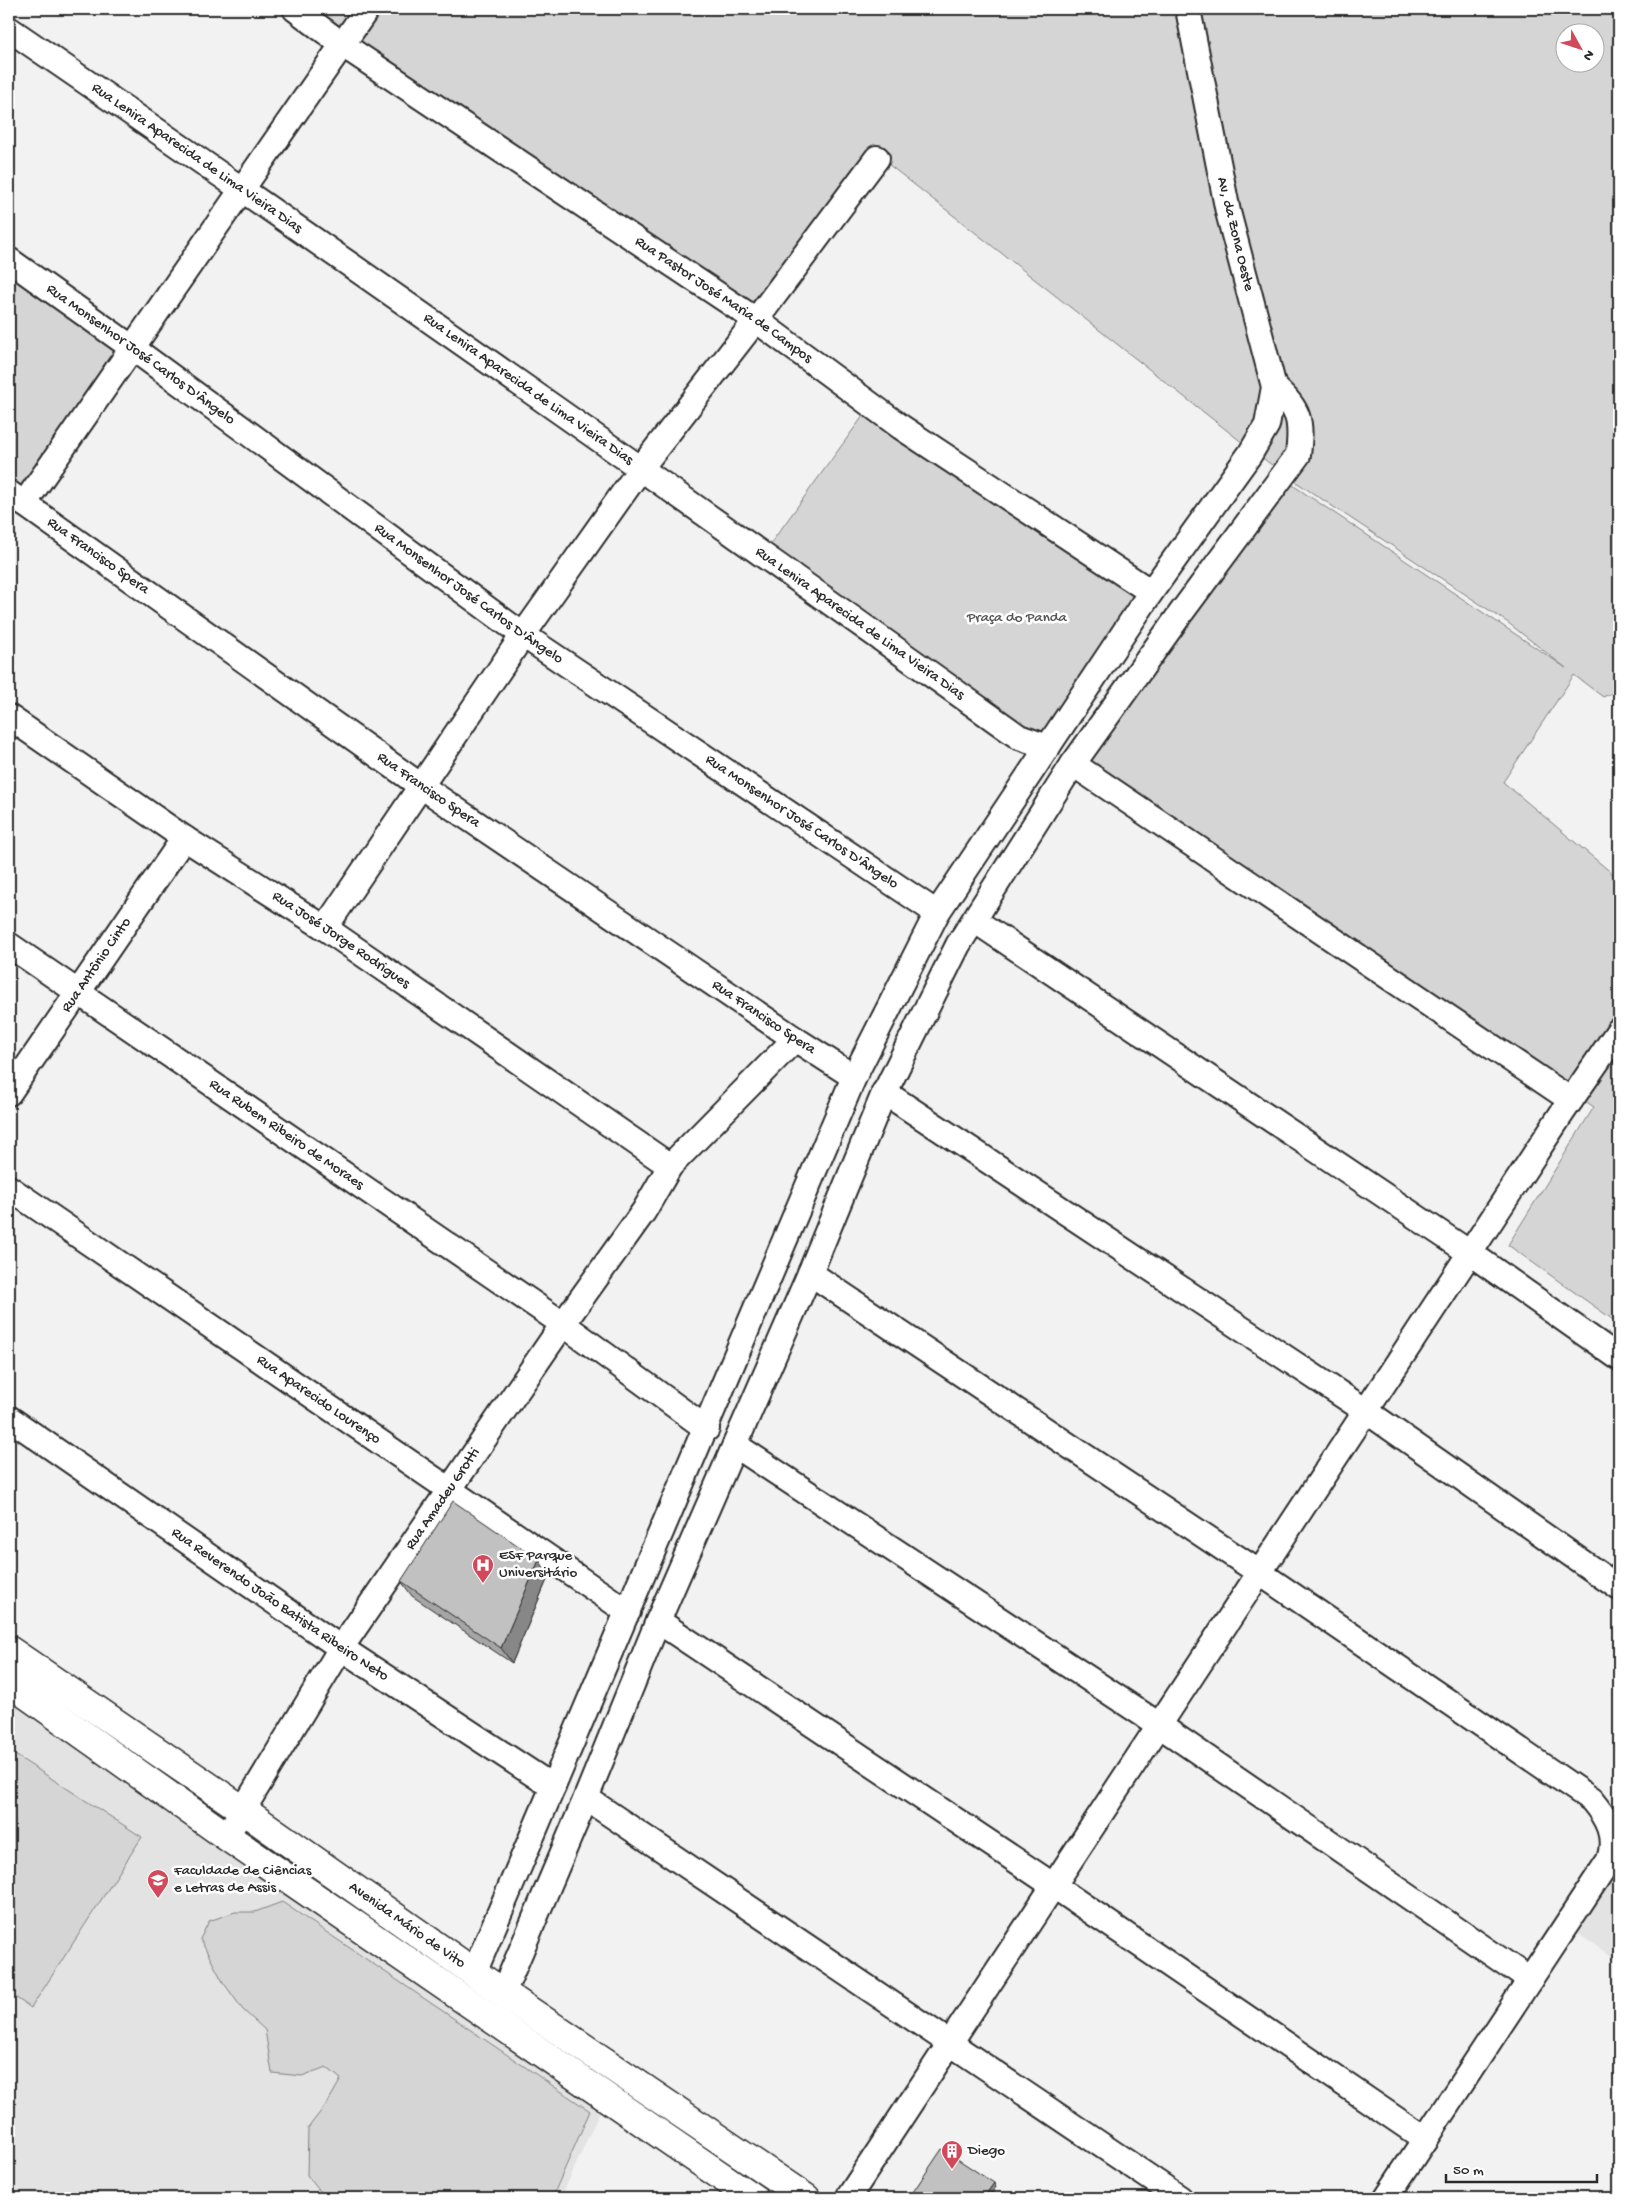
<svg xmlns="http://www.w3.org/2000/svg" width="1628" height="2207" viewBox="0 0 1628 2207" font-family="'Gochi Hand',sans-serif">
<rect width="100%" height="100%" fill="#f2f2f2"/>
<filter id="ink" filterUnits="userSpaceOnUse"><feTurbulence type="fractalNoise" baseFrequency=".02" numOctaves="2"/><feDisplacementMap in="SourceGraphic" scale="10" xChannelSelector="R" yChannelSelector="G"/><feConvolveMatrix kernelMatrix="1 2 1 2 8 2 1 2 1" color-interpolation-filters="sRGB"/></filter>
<g filter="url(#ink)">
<!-- built -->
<g fill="#e3e3e3">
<polygon points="9,1698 605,2100 561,2198 9,2198"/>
<polygon points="1619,1863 1619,1961 1575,1932"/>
</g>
<!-- green -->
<g fill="#d5d5d5" stroke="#808080" fill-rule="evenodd">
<path d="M303 9H1619V690L1603 697 1574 675 1503 782 1619 879V1324L1508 1245 1594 1107 1080 759 1282 478 1566 668 1507 622 1281 472 1248 447 874 153 753 316ZM1566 32H1596V62H1566Z"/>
<polygon points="9,268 131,347 24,504 9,493"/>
<polygon points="871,405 1151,592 1052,744 1019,737 763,554"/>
<polygon points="9,1751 142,1837 31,2008 9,1993"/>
<polygon points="282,1902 590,2111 552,2198 325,2198 307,2175 308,2128 328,2102 341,2079 326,2067 302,2076 272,2073 265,2030 243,2010 223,1982 200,1939 209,1921 235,1912 255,1912"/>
</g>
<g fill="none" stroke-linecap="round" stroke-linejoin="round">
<!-- minor casing -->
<g stroke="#2b2b2b" stroke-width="28">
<g id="minor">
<path id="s1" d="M295 9 343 45 756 320 901 427 1151 592"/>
<path id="s2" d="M9 29C348 261 684 498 1019 737L1048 747"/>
<path id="s3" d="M9 260 131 347 523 635 937 913"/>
<path id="s4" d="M9 493 421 786 795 1039 854 1077"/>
<polyline points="24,504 367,9"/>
<path id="s5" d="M9 717 184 838 325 928 670 1166"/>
<polyline points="1073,764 1571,1100"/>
<polyline points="974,920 1470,1253 1619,1358"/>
<polyline points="325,928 523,635 641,468 756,320 877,158"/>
<path id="s6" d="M9 945 563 1324 707 1429"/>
<polyline points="884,1092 1366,1411 1619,1588"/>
<path id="s7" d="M9 1093 184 838"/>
<path id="s8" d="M9 1188 628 1612"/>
<path d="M810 1273 1260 1573 1592 1800C1607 1818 1617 1836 1609 1860L1386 2198"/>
<path id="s9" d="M9 1418 341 1648 553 1787"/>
<polyline points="735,1445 1159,1725 1530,1980"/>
<polyline points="658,1621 1054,1886 1425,2139"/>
<polyline points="586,1798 1180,2198"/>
<path id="s10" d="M226 1836 243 1810 341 1648 563 1324 644 1211 670 1166 795 1039"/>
<polyline points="474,1973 854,1077 937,913 1151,592 1250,454 1267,425 1274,387 1228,212 1188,9"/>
<path d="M503 1993 586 1798 658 1621 810 1273 882 1098 958 945 1073 764 1181 613 1298 455C1302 421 1300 409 1274 387"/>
<polyline points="848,2198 1562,1113 1619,1030"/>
</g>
</g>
<!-- major casing -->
<g stroke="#2b2b2b" stroke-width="31">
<g id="major">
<path id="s11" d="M9 1650 243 1810 503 1993 806 2198"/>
<polyline points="9,1682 226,1836 753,2198"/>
</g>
</g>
<!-- minor -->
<use href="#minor" stroke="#fff" stroke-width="24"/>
<!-- major -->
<use href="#major" stroke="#fff" stroke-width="28"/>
</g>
<!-- wall -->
<polygon fill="#a6a6a6" stroke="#2b2b2b" points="549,1575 512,1663 412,1596 401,1581"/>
<!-- shaded-wall -->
<g fill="#878787" stroke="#2b2b2b">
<polygon points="539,1560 549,1575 512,1663 501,1648"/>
<polygon points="994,2183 996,2187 989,2198 983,2198"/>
</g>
<!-- building -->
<g fill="#c1c1c1" stroke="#2b2b2b">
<polygon points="453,1501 539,1560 501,1648 401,1581"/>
<polygon points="942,2149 994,2183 983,2198 909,2198"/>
</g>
</g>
<!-- icons -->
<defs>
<g id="hospital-pin" transform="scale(1.125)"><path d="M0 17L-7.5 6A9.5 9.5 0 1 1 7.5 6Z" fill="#d1495b" stroke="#fff"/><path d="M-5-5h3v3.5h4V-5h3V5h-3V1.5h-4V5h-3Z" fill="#fff"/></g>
<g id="university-pin" transform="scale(1.125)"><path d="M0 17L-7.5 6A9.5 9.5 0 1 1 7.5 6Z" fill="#d1495b" stroke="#fff"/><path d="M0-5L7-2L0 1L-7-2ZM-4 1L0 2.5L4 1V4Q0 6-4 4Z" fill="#fff"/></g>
<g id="building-pin" transform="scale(1.125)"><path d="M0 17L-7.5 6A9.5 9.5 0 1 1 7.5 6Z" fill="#d1495b" stroke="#fff"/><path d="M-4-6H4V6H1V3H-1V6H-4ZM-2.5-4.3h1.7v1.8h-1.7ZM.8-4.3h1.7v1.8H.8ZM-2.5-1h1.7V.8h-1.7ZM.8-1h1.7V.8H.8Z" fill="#fff"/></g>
</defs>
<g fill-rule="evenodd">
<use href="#hospital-pin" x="483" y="1565"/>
<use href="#university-pin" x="158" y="1880"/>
<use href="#building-pin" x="952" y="2151"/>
</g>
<g text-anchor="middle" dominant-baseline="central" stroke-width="5" stroke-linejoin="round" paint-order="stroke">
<!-- street labels -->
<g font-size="15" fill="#2b2b2b" stroke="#fff">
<text stroke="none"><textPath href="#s2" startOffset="228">Rua Lenira Aparecida de Lima Vieira Dias</textPath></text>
<text transform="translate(1235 234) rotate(76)">Av, da Zona Oeste</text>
<text stroke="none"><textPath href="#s1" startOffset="518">Rua Pastor José Maria de Campos</textPath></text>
<text stroke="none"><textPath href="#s3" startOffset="162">Rua Monsenhor José Carlos D'Ângelo</textPath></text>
<text stroke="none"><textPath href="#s2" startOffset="632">Rua Lenira Aparecida de Lima Vieira Dias</textPath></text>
<text stroke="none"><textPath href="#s4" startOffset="109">Rua Francisco Spera</textPath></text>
<text stroke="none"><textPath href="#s3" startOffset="568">Rua Monsenhor José Carlos D'Ângelo</textPath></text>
<text stroke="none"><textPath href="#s2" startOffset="1038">Rua Lenira Aparecida de Lima Vieira Dias</textPath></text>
<text stroke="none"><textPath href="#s4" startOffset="514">Rua Francisco Spera</textPath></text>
<text stroke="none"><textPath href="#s3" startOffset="972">Rua Monsenhor José Carlos D'Ângelo</textPath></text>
<text stroke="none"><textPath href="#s5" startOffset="400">Rua José Jorge Rodrigues</textPath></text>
<text stroke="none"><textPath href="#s7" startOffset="155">Rua Antônio Cinto</textPath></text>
<text stroke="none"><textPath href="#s4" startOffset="919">Rua Francisco Spera</textPath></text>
<text stroke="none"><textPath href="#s6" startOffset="336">Rua Rubem Ribeiro de Moraes</textPath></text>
<text stroke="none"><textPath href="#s8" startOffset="375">Rua Aparecido Lourenço</textPath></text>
<text stroke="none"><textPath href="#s10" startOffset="401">Rua Amadeu Grotti</textPath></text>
<text stroke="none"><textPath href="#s9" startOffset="329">Rua Reverendo João Batista Ribeiro Neto</textPath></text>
<text stroke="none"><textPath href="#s11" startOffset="484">Avenida Mário de Vito</textPath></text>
</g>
<!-- park labels -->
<g font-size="15" fill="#565656" stroke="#fff">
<text x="1017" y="618">Praça do Panda</text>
</g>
<!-- poi labels -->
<g font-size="15" fill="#2b2b2b" stroke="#fff" text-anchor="start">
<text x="499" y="1556">ESF Parque<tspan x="499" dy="17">Universitário</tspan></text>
<text x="174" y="1871">Faculdade de Ciências<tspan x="174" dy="17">e Letras de Assis</tspan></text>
<text x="968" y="2151">Diego</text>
</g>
</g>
<!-- margin -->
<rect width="1628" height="2207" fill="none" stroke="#fff" stroke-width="30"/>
<rect x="15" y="15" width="1598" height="2177" fill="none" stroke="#2b2b2b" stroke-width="2" filter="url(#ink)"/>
<!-- north arrow -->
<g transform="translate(1580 48) rotate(130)"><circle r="24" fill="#ffffff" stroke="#aaaaaa"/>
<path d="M0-4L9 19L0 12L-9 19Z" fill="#d1495b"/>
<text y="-8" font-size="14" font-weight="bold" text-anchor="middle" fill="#2b2b2b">N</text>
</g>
<!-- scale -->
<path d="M1446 2174v8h151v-8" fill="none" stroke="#2b2b2b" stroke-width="2.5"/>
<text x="1453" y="2174" font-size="15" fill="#2b2b2b" stroke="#ffffff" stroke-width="4" paint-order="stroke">50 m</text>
</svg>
